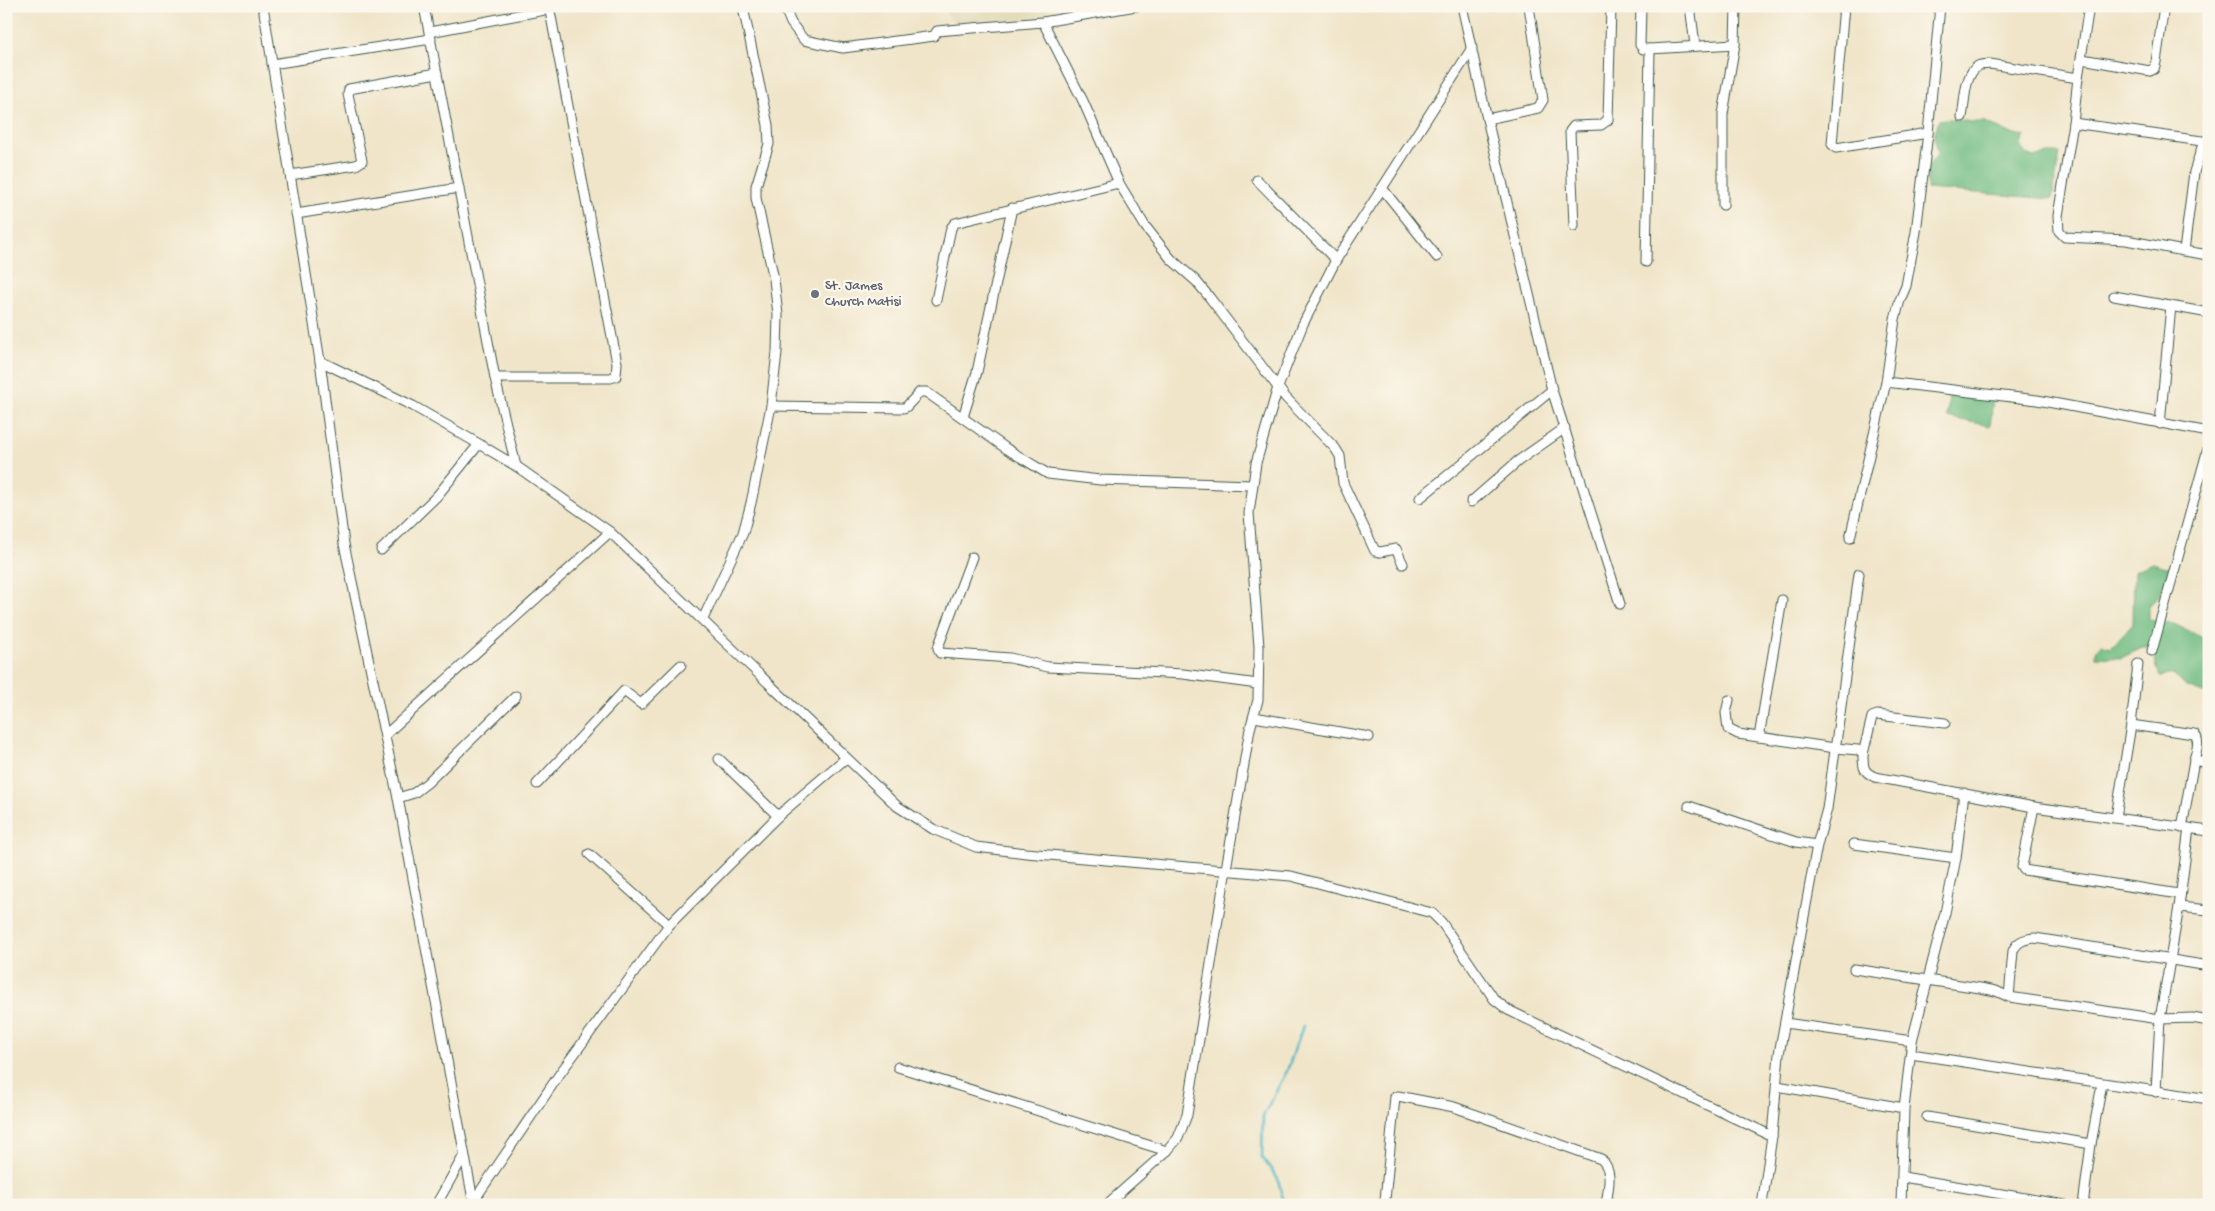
<svg xmlns="http://www.w3.org/2000/svg" width="2215" height="1211" viewBox="0 0 2215 1211" font-family="'Gochi Hand',sans-serif">
<rect width="100%" height="100%" fill="#fbf7ec"/>
<filter id="ink" filterUnits="userSpaceOnUse"><feTurbulence type="fractalNoise" baseFrequency=".02" numOctaves="2"/><feDisplacementMap in="SourceGraphic" scale="10" xChannelSelector="R" yChannelSelector="G"/><feConvolveMatrix kernelMatrix="1 2 1 2 8 2 1 2 1" color-interpolation-filters="sRGB"/></filter>
<filter id="wash" filterUnits="userSpaceOnUse"><feTurbulence type="fractalNoise" baseFrequency=".0096" numOctaves="4" result="noise"/><feDisplacementMap in="SourceGraphic" scale="20" xChannelSelector="R" yChannelSelector="G"/><feGaussianBlur stdDeviation="1.12" result="paint"/><feColorMatrix in="noise" values="0 0 0 0 0 0 0 0 0 0 0 0 0 0 0 0 0 1.4 0 .05"/><feComposite in="paint" operator="in"/></filter>
<g filter="url(#wash)">
<rect width="100%" height="100%" fill="#f0e5c9"/>
<!-- built -->
<polygon fill="#e2dcba" points="942,6 1050,6 1045,17 958,27 943,10"/>
<!-- forest -->
<g fill="#75be84" stroke="#4a7e5c">
<polygon points="1949,119 1972,122 1986,122 2005,132 2025,136 2021,144 2025,154 2034,158 2048,153 2060,153 2052,199 1927,189 1928,166 1938,154 1934,136 1939,120"/>
<polygon points="1949,394 1993,399 1990,426 1947,417"/>
<polygon points="2153,563 2172,569 2159,596 2149,606 2149,620 2174,624 2209,641 2209,695 2186,687 2173,674 2160,677 2156,664 2154,648 2142,648 2121,658 2096,657 2096,651 2102,644 2109,647 2117,642 2133,624 2134,571"/>
</g>
<g fill="none" stroke-linecap="round" stroke-linejoin="round">
<!-- stream -->
<polyline stroke="#4ab6c7" stroke-width="2.5" points="1284,1205 1278,1179 1262,1157 1263,1116 1287,1071 1303,1026"/>
</g>
</g>
<g filter="url(#ink)">
<g fill="none" stroke-linecap="round" stroke-linejoin="round">
<!-- street casing -->
<g stroke="#3e564a" stroke-width="11">
<g id="street">
<polyline points="263,6 320,361 344,544 398,798 474,1205"/>
<polyline points="424,6 495,378 516,466"/>
<polyline points="784,6 791,23 804,40 843,48 934,36 937,31 1043,22 1136,6"/>
<polyline points="1462,6 1487,119 1552,390 1620,604"/>
<polyline points="1641,6 1640,45 1643,49 1650,49 1646,262"/>
<polyline points="1690,6 1695,45"/>
<polyline points="1844,6 1832,144 1836,148 1928,133"/>
<polyline points="1043,22 1083,101 1119,183 1145,226 1171,259 1196,281 1210,298 1286,398 1335,448 1340,456 1343,483 1375,551 1380,552 1396,549 1403,564"/>
<polyline points="430,32 550,9"/>
<polyline points="1650,49 1735,44"/>
<polyline points="2082,59 2150,71 2154,69 2156,62 2164,6"/>
<polyline points="272,64 431,39"/>
<polyline points="2078,78 2073,123 2209,142"/>
<path d="M1962 117C1965 103 1964 74 1978 66 1981 64 1987 65 1990 64L2078 78 2089 6"/>
<polyline points="1487,119 1538,108 1543,100 1529,6"/>
<polyline points="2073,123 2058,216 2059,231 2065,237 2126,240 2184,251"/>
<polyline points="2204,141 2194,172 2184,251 2209,255"/>
<polyline points="290,175 356,165 362,161 348,94 349,89 437,73"/>
<polyline points="1257,180 1336,260"/>
<polyline points="1382,188 1437,257"/>
<polyline points="1723,205 1723,114 1735,44 1736,6"/>
<polyline points="296,214 459,188"/>
<polyline points="1574,226 1570,131 1574,126 1601,125 1608,120 1611,6"/>
<polyline points="2114,296 2209,313"/>
<polyline points="936,300 951,228 955,223 1119,183"/>
<polyline points="320,361 413,406 479,444 516,466 610,532 897,806 933,829 976,847 1026,853 1291,876 1432,913 1442,923 1494,999 1508,1010 1772,1136"/>
<polyline points="495,378 611,378 616,376 617,363 549,6"/>
<polyline points="1886,382 2037,400 2209,432"/>
<polyline points="771,406 903,408 906,407 920,392 926,392 1007,449 1048,474 1100,480 1252,485"/>
<polyline points="963,417 977,372 1012,208"/>
<polyline points="2160,424 2171,306"/>
<polyline points="1420,498 1552,390"/>
<polyline points="1471,502 1518,461 1565,428"/>
<polyline points="1850,538 1886,382 1895,319 1900,300 1906,286 1916,232 1928,133 1940,6"/>
<polyline points="381,550 437,496 479,444"/>
<polyline points="972,557 940,642 938,648 940,653 1010,658 1048,667 1183,674 1258,684"/>
<polyline points="703,619 743,533 751,503 771,406 777,352 778,315 774,279 756,198 756,186 769,144 768,125 744,12 747,6"/>
<polyline points="2152,651 2209,445"/>
<path d="M1729 700 1726 713 1728 729 1738 734 1835 748 1858 750 1863 754C1863 767 1863 772 1875 777L2034 807 2209 831"/>
<polyline points="1254,717 1369,737"/>
<path d="M2131 725 2194 734C2201 740 2196 752 2194 760"/>
<polyline points="385,735 610,532"/>
<polyline points="1759,737 1782,600"/>
<polyline points="1863,754 1872,717 1877,715 1945,723"/>
<polyline points="719,759 778,816"/>
<polyline points="537,784 624,691 641,704 681,665"/>
<polyline points="398,798 414,793 427,783 516,696"/>
<polyline points="1689,806 1796,842 1817,845"/>
<polyline points="2034,807 2022,867 2024,870 2179,894"/>
<polyline points="2116,817 2131,725 2138,664"/>
<polyline points="2182,828 2194,760 2209,763"/>
<polyline points="1854,844 1956,858"/>
<polyline points="589,854 669,925"/>
<polyline points="2179,907 2209,910"/>
<polyline points="1854,969 1980,988 1996,991 2009,997 2043,1002 2160,1019 2192,1018 2209,1021"/>
<path d="M2009 997 2013 951C2017 941 2025 939 2035 938L2209 966"/>
<polyline points="1785,1023 1912,1041"/>
<polyline points="1911,1054 2209,1099"/>
<polyline points="898,1067 1167,1151"/>
<polyline points="1777,1086 1904,1108"/>
<polyline points="2156,1092 2160,1019 2179,907 2189,828"/>
<polyline points="1927,1117 2091,1144"/>
<polyline points="1903,1177 2065,1205"/>
<path d="M1385 1200 1395 1097 1398 1096 1454 1107 1601 1159C1614 1171 1608 1188 1606 1205"/>
<polyline points="473,1202 561,1072 669,925 778,816 846,758"/>
<polyline points="436,1205 463,1157"/>
<polyline points="1106,1205 1167,1151 1178,1138 1187,1115 1226,869 1250,729 1258,700 1259,647 1249,513 1256,463 1278,387 1303,324 1336,260 1472,48"/>
<polyline points="1762,1205 1772,1136 1779,1054 1817,845 1827,809 1859,574"/>
<polyline points="1901,1205 1904,1108 1912,1041 1945,913 1956,858 1964,793"/>
<polyline points="2083,1205 2091,1144 2102,1084"/>
</g>
</g>
<!-- street -->
<use href="#street" stroke="#fff" stroke-width="9"/>
</g>
</g>
<!-- markers -->
<circle fill="#6b7280" stroke="#fbf7ec" stroke-width="2" cx="815" cy="294" r="5"/>
<g text-anchor="middle" dominant-baseline="central" stroke-width="4.5" stroke-linejoin="round" paint-order="stroke">
<!-- worship labels -->
<g font-size="14" fill="#5b616d" stroke="#fbf7ec" text-anchor="start">
<text x="825" y="286">St. James<tspan x="825" dy="16">Church Matisi</tspan></text>
</g>
</g>
<!-- margin -->
<rect width="2215" height="1211" fill="none" stroke="#fbf7ec" stroke-width="25"/>
</svg>
